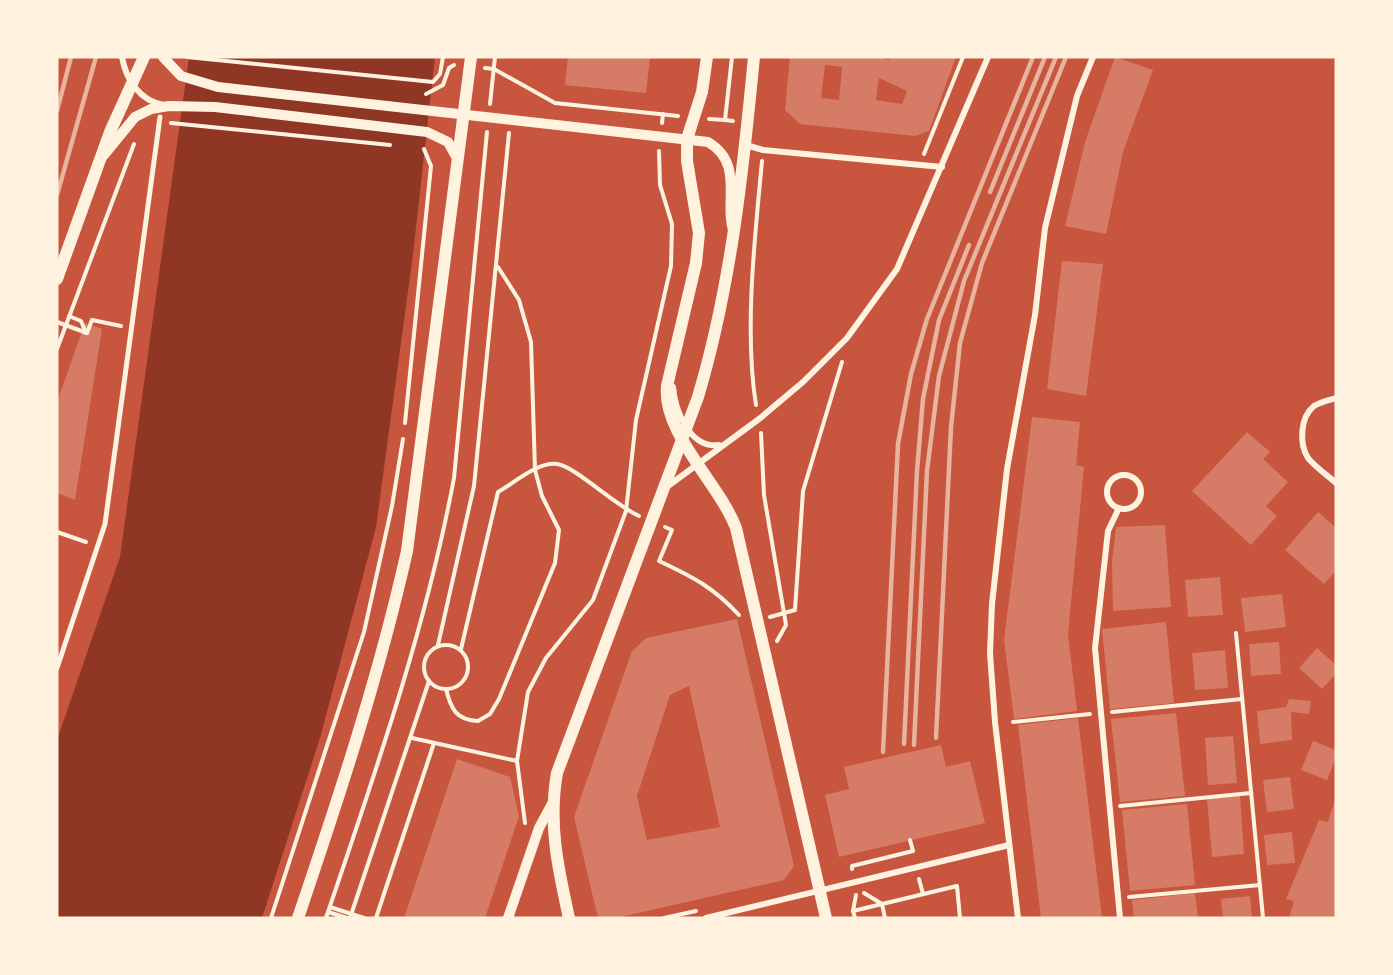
<svg xmlns="http://www.w3.org/2000/svg" width="1393" height="975" viewBox="0 0 1393 975" font-family="Merriweather,serif">
<rect width="100%" height="100%" fill="#c8553d"/>
<!-- water -->
<polygon fill="#8f3625" points="189,57 435,57 413,254 376,527 320,738 262,918 57,918 57,740 120,557"/>
<!-- building -->
<g fill="#d67c66" fill-rule="evenodd">
<polygon points="568,57 650,57 646,93 565,85"/>
<path d="M790 57H880L889 60 890 57H956L929 131 915 136 800 124 785 110ZM825 65 842 67 839 100 821 98ZM879 78 907 91 902 104 876 100Z"/>
<polygon points="1115,57 1153,70 1123,152 1106,234 1065,226 1085,142"/>
<polygon points="1062,261 1103,264 1086,396 1047,389"/>
<polygon points="85,323 102,329 75,500 57,493 57,402"/>
<polygon points="1032,417 1080,422 1076,465 1084,467 1068,634 1077,711 1014,719 1004,640"/>
<polygon points="1247,432 1270,452 1263,459 1288,482 1266,506 1277,516 1251,545 1192,491"/>
<polygon points="1318,512 1336,528 1336,571 1324,584 1285,550"/>
<polygon points="1165,525 1171,607 1113,611 1112,561 1116,527"/>
<polygon points="1220,577 1223,615 1188,617 1185,580"/>
<polygon points="1282,594 1286,627 1245,632 1241,598"/>
<path d="M737 619 794 866 784 880 616 918H600L597 914 574 817 632 651 646 638ZM689 686 720 827 647 840 637 796 670 695Z"/>
<polygon points="1166,622 1174,703 1110,709 1102,629"/>
<polygon points="1279,642 1281,674 1251,676 1249,644"/>
<polygon points="1317,648 1336,665 1336,674 1322,689 1299,668"/>
<polygon points="1225,650 1228,688 1195,690 1192,653"/>
<polygon points="1289,699 1311,701 1309,714 1291,712 1292,740 1260,744 1257,711 1286,707"/>
<polygon points="1176,713 1185,796 1120,802 1111,719"/>
<polygon points="1078,718 1102,918 1041,918 1018,725"/>
<polygon points="1233,736 1237,783 1208,785 1205,738"/>
<polygon points="1313,741 1336,750 1336,758 1327,780 1301,770"/>
<polygon points="941,745 946,767 970,761 985,823 839,857 825,795 849,789 844,767"/>
<polygon points="457,759 510,777 519,816 485,918 404,918"/>
<polygon points="1290,777 1294,809 1267,812 1263,780"/>
<polygon points="1240,796 1244,854 1212,857 1207,799"/>
<polygon points="1336,797 1336,918 1289,918 1294,901 1286,899 1319,820 1328,822"/>
<polygon points="1187,804 1195,885 1130,891 1122,810"/>
<polygon points="1292,832 1295,863 1267,865 1264,835"/>
<polygon points="1195,893 1198,918 1134,918 1132,900"/>
<polygon points="1250,896 1252,918 1223,918 1221,899"/>
</g>
<g fill="none" stroke-linecap="round" stroke-linejoin="round">
<!-- path -->
<g stroke="#fff3e0" stroke-width="4">
<polyline points="187,57 433,82 440,74 443,57"/>
<polyline points="732,57 725,120 733,121"/>
<polyline points="485,68 494,69 555,103 678,116"/>
<polyline points="426,94 443,85 449,68 454,65"/>
<polyline points="490,104 495,57"/>
<polyline points="709,119 725,120"/>
<polyline points="171,123 390,145"/>
<polyline points="662,123 663,114"/>
<polyline points="924,154 963,57"/>
<polyline points="69,316 81,321 86,333"/>
<polyline points="57,322 87,333"/>
<polyline points="87,333 92,320 121,326"/>
<polyline points="57,349 134,144"/>
<path d="M756 405C744 331 755 236 762 161"/>
<polyline points="405,423 431,166 424,149"/>
<polyline points="761,433 764,495 786,625 777,641"/>
<path d="M665 527 672 530 659 561C693 577 713 587 739 615"/>
<polyline points="57,532 86,542"/>
<polyline points="770,617 795,610 803,491 842,362"/>
<polyline points="1236,633 1263,918"/>
<circle cx="446" cy="667" r="22"/>
<polyline points="438,645 474,486 509,133"/>
<path d="M461 649 498 492C514 483 537 462 557 464 573 465 616 506 639 516"/>
<path d="M446 689C451 709 456 720 478 721L490 714 499 699 555 563 559 530 542 496 535 470 531 342 519 300 498 267"/>
<polyline points="1112,712 1242,699"/>
<polyline points="1013,722 1090,714"/>
<polyline points="412,738 517,761 528,692 546,658 593,600 626,511 636,420 671,266 672,224 660,185 659,151"/>
<polyline points="517,761 525,823"/>
<polyline points="1120,806 1251,793"/>
<polyline points="910,840 913,851"/>
<polyline points="852,869 852,866 913,851"/>
<polyline points="919,879 923,894"/>
<polyline points="864,893 882,904 885,918"/>
<polyline points="1129,897 1260,885"/>
<polyline points="330,907 364,918"/>
<polyline points="853,911 957,886 960,918"/>
<polyline points="328,912 347,918"/>
<polyline points="271,918 364,632 392,506 403,439"/>
<path d="M326 918C375 773 426 628 454 478L487 132"/>
<polyline points="350,918 429,681"/>
<polyline points="376,918 434,743"/>
<polyline points="664,918 696,911"/>
<polyline points="855,918 853,911 856,895"/>
</g>
<!-- pedestrian -->
<polyline stroke="#fff3e0" stroke-width="5" points="57,668 105,524 160,117"/>
<!-- minor -->
<g stroke="#fff3e0" stroke-width="6">
<path d="M122 57C126 80 140 101 164 105"/>
<polyline points="746,145 763,150 942,167"/>
<path d="M673 387C675 411 690 449 719 445"/>
<path d="M1336 398C1330 400 1320 402 1314 406 1300 417 1299 444 1308 458 1315 467 1327 475 1336 483"/>
<circle cx="1124" cy="492" r="17"/>
<polyline points="668,486 759,419 803,382 847,338 897,269 988,57"/>
<polyline points="1119,508 1108,531 1095,648 1120,918"/>
<polyline points="706,918 1009,845"/>
<polyline points="1018,918 995,722 990,653 992,604 1007,469 1035,315 1045,228 1077,96 1093,57"/>
</g>
<!-- tertiary -->
<g stroke="#fff3e0" stroke-width="10">
<path d="M163 57 181 76 218 87 708 142C745 164 723 201 734 234"/>
<polyline points="104,155 135,117 151,109 169,106 215,107 427,132 448,142 458,160"/>
<polyline points="508,918 539,828 552,804"/>
</g>
<!-- secondary -->
<g stroke="#fff3e0" stroke-width="12">
<path d="M707 57 702 92 687 139V161L699 233 696 263 667 386C662 433 719 483 736 528L826 918"/>
<polyline points="57,279 110,132 144,57"/>
<path d="M298 918C339 797 379 676 407 551L471 57"/>
<path d="M569 918C558 868 548 824 557 773L698 397C731 286 743 172 754 57"/>
</g>
<!-- rail -->
<g stroke="#e9b49f" stroke-width="4.5">
<polyline points="57,111 71,57"/>
<polyline points="990,192 1045,57"/>
<polyline points="57,195 96,57"/>
<polyline points="936,738 951,427 960,343 982,263 1066,57"/>
<polyline points="904,744 917,471 923,399 939,320 969,245"/>
<polyline points="914,745 927,471 939,376 964,281 1056,57"/>
<polyline points="883,752 898,444 911,374 927,319 1033,57"/>
</g>
</g>
<!-- border -->
<rect width="1393" height="975" fill="none" stroke="#fff3e0" stroke-width="117"/>
</svg>
